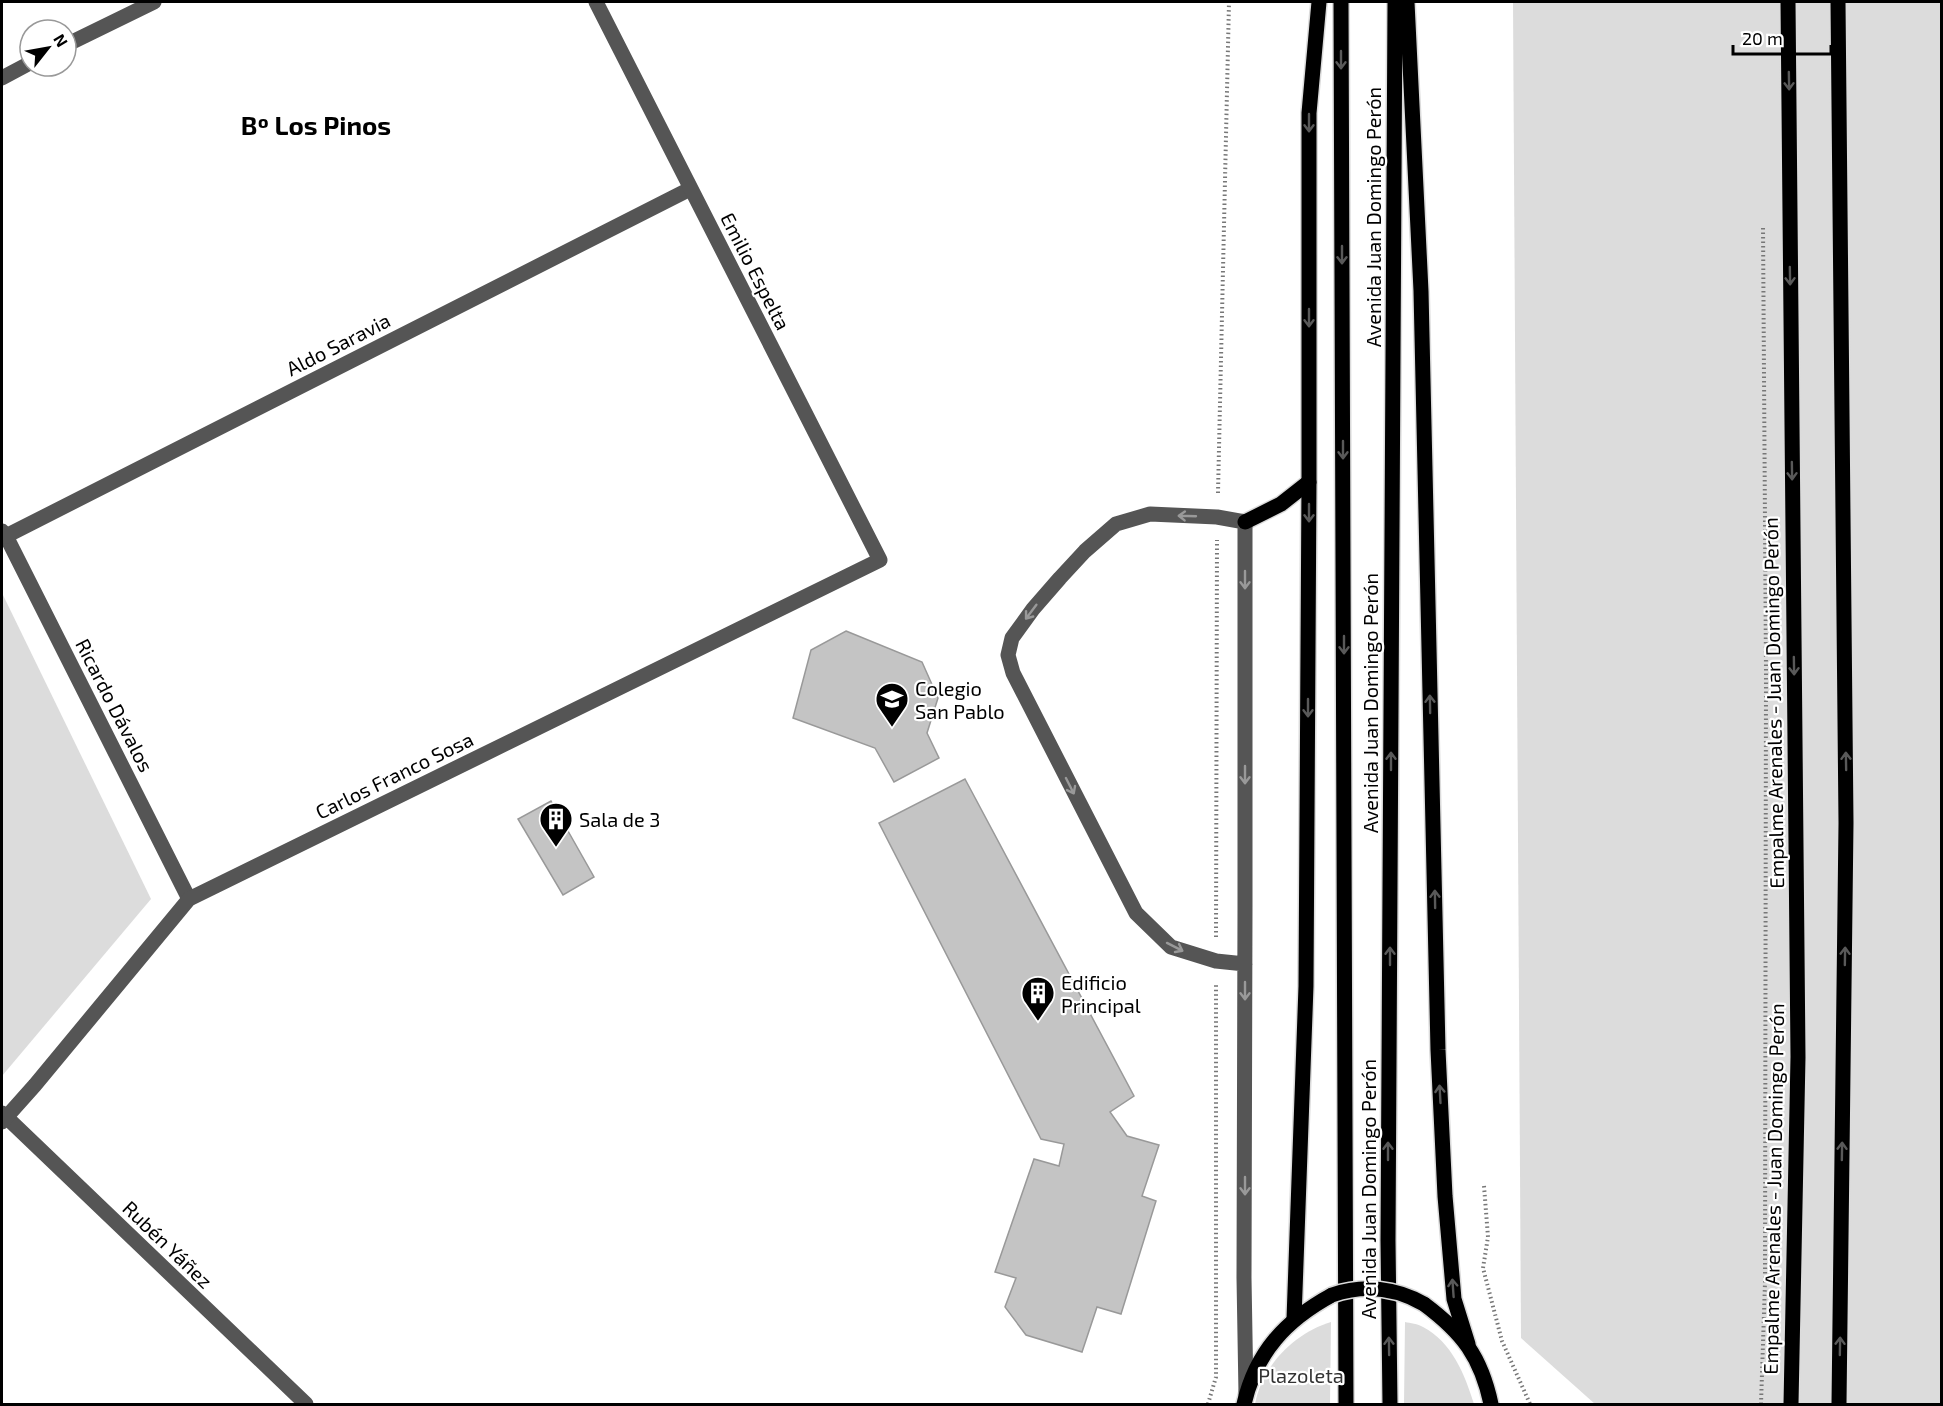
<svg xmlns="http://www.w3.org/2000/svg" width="1943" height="1406" viewBox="0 0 1943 1406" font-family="'Exo 2',sans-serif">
<rect width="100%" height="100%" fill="#fff"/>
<!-- green -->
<g fill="#dcdcdc">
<polygon points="1513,2 1941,2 1941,1404 1595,1404 1521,1338"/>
<polygon points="2,593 151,899 2,1076"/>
<path d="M1331 1322 1330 1404H1255C1262 1366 1294 1333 1331 1322Z"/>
<path d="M1405 1322C1410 1323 1418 1324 1423 1327 1452 1342 1465 1375 1474 1404H1404Z"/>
</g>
<!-- building -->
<g fill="#c4c4c4" stroke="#999" stroke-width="1.5">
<polygon points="846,631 922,662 938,698 927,733 939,758 894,782 875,748 793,718 811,650"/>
<polygon points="965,779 1134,1096 1110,1112 1127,1136 1159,1145 1142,1196 1156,1201 1121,1314 1097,1307 1082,1352 1026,1335 1005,1307 1016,1278 995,1272 1034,1159 1059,1166 1064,1144 1041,1139 879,823"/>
<polygon points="551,801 594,877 563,895 518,819"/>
</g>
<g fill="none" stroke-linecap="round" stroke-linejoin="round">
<!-- major casing -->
<g stroke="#dbdbdb" stroke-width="18">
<g id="major">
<polyline points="1341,2 1346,1404"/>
<polyline points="1407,2 1421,291 1438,1050 1445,1196 1454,1299 1468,1344"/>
<polyline points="1788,2 1798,1057 1791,1404"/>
<polyline points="1838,2 1846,823 1839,1404"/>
<polyline points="1245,522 1281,504 1309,482"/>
<path d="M1424 1304C1463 1333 1481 1357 1491 1404"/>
<polyline points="1294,1319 1306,986 1309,482 1309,113 1319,2"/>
<path d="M1244 1404C1256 1352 1286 1320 1332 1295"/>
<polyline points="1390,1404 1388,1241 1395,2"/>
</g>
</g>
<!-- path -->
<g stroke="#777" stroke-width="4" stroke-dasharray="1.5 3" stroke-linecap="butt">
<polyline points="1218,493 1229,2"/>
<polyline points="1216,937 1217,540"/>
<polyline points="1484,1186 1488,1237 1483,1268 1502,1341 1530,1404"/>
<polyline points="1208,1404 1216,1377 1216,984"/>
<polyline points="1761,1404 1765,1283 1766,671 1763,226"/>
</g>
<!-- minor -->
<g stroke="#555" stroke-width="15">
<polyline points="66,45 154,2"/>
<polyline points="2,78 30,63"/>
<polyline points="2,531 6,536 189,899"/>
<polyline points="6,536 690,189"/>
<polyline points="1245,964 1216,961 1171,947 1136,913 1013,673 1008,655 1012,638 1033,609 1060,578 1085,551 1116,524 1150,514 1217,517 1245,522 1245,907 1244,1278 1246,1394"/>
<polyline points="2,1113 306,1404"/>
<polyline points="2,1122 35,1085 189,899 880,560 596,2"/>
</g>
<!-- major -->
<use href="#major" stroke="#000" stroke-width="15"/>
<!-- major-bridge casing -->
<g stroke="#dbdbdb" stroke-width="18" stroke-linecap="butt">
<path id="major-bridge" d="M1332 1295C1364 1284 1396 1288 1424 1304"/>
</g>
<!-- major-bridge -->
<use href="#major-bridge" stroke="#000" stroke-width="15"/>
</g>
<!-- one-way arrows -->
<defs><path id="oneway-shaft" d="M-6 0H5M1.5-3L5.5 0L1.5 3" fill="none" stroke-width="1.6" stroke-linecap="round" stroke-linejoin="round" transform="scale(1.5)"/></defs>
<g stroke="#595959">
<use href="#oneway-shaft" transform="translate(1341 60) rotate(90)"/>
<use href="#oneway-shaft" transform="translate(1789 81) rotate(89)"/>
<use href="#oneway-shaft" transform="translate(1309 123) rotate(90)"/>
<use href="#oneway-shaft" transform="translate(1342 255) rotate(90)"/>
<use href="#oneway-shaft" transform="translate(1790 276) rotate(89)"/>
<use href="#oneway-shaft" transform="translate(1309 318) rotate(90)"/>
<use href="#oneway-shaft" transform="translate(1343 450) rotate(90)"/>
<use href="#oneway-shaft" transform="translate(1792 471) rotate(89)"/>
<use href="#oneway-shaft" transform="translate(1309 513) rotate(90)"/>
<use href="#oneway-shaft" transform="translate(1344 645) rotate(90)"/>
<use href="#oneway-shaft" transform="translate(1794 666) rotate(89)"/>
<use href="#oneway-shaft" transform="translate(1430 704) rotate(-91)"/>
<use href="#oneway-shaft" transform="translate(1308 708) rotate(90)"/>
<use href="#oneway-shaft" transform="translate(1391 761) rotate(-90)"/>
<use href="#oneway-shaft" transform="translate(1846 761) rotate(-91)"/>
<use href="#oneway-shaft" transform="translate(1435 899) rotate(-91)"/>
<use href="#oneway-shaft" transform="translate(1390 956) rotate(-90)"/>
<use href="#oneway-shaft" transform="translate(1845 956) rotate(-89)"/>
<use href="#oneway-shaft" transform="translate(1440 1094) rotate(-93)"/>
<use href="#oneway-shaft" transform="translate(1388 1151) rotate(-90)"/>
<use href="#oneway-shaft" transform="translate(1842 1151) rotate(-89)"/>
<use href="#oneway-shaft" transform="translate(1453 1288) rotate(-94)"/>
<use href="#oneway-shaft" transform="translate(1389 1346) rotate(-91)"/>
<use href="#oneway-shaft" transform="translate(1840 1346) rotate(-89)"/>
</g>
<g stroke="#999">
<use href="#oneway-shaft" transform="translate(1187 516) rotate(-178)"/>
<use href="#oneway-shaft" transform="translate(1245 580) rotate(90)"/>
<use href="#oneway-shaft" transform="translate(1031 612) rotate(127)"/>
<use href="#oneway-shaft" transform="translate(1245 775) rotate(90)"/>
<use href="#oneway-shaft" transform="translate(1070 786) rotate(63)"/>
<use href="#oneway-shaft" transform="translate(1175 947) rotate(27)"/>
<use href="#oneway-shaft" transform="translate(1245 991) rotate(90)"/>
<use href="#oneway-shaft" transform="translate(1245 1186) rotate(90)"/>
</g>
<!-- icons -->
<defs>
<g id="school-pin" transform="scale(1.725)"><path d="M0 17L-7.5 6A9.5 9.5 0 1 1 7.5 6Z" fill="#000" stroke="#fff"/><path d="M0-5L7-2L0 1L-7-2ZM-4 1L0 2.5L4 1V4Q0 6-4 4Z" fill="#fff"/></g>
<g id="building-pin" transform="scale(1.725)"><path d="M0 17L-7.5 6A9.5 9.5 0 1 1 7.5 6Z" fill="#000" stroke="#fff"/><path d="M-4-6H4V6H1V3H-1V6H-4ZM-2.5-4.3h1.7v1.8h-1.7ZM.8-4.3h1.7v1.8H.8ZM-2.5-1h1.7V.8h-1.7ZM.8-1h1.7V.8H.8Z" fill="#fff"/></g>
</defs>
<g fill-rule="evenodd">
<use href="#school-pin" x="892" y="699"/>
<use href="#building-pin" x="556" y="819"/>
<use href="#building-pin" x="1038" y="993"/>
</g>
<g text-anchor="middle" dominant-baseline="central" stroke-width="4.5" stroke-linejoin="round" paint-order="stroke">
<!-- street labels -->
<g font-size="20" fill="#000" stroke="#fff">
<text transform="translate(1373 217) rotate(-90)">Avenida Juan Domingo Perón</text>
<text transform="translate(756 271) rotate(63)">Emilio Espelta</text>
<text transform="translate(338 344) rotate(-27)">Aldo Saravia</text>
<text transform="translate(1370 703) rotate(-90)">Avenida Juan Domingo Perón</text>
<text transform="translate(1773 703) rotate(-91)">Empalme Arenales - Juan Domingo Perón</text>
<text transform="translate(115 705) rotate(63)">Ricardo Dávalos</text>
<text transform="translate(394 775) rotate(-26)">Carlos Franco Sosa</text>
<text transform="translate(1368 1189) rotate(-90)">Avenida Juan Domingo Perón</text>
<text transform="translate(1773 1189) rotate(-89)">Empalme Arenales - Juan Domingo Perón</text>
<text transform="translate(168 1244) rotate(44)">Rubén Yáñez</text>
</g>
<!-- poi labels -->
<g font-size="20" fill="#000" stroke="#fff" text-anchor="start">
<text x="915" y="688">Colegio<tspan x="915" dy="23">San Pablo</tspan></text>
<text x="579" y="819">Sala de 3</text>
<text x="1061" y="982">Edificio<tspan x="1061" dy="23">Principal</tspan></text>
</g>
<!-- park labels -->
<g font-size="20" fill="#333" stroke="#fff">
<text x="1301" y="1375">Plazoleta</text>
</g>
<!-- district labels -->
<g font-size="26" font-weight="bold" fill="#000" stroke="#fff">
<text x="316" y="124">Bº Los Pinos</text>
</g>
</g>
<!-- border -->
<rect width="1943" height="1406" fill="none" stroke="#000000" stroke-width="6"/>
<!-- north arrow -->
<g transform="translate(48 48) rotate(59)"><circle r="28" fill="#ffffff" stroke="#999999" stroke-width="1.5"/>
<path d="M0-4.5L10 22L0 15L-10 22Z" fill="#000000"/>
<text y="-9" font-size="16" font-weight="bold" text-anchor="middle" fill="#000000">N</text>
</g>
<!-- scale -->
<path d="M1733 45v9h98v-9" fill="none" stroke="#000000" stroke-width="3"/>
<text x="1742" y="45" font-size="18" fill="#000000" stroke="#ffffff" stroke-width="4.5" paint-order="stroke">20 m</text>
</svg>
